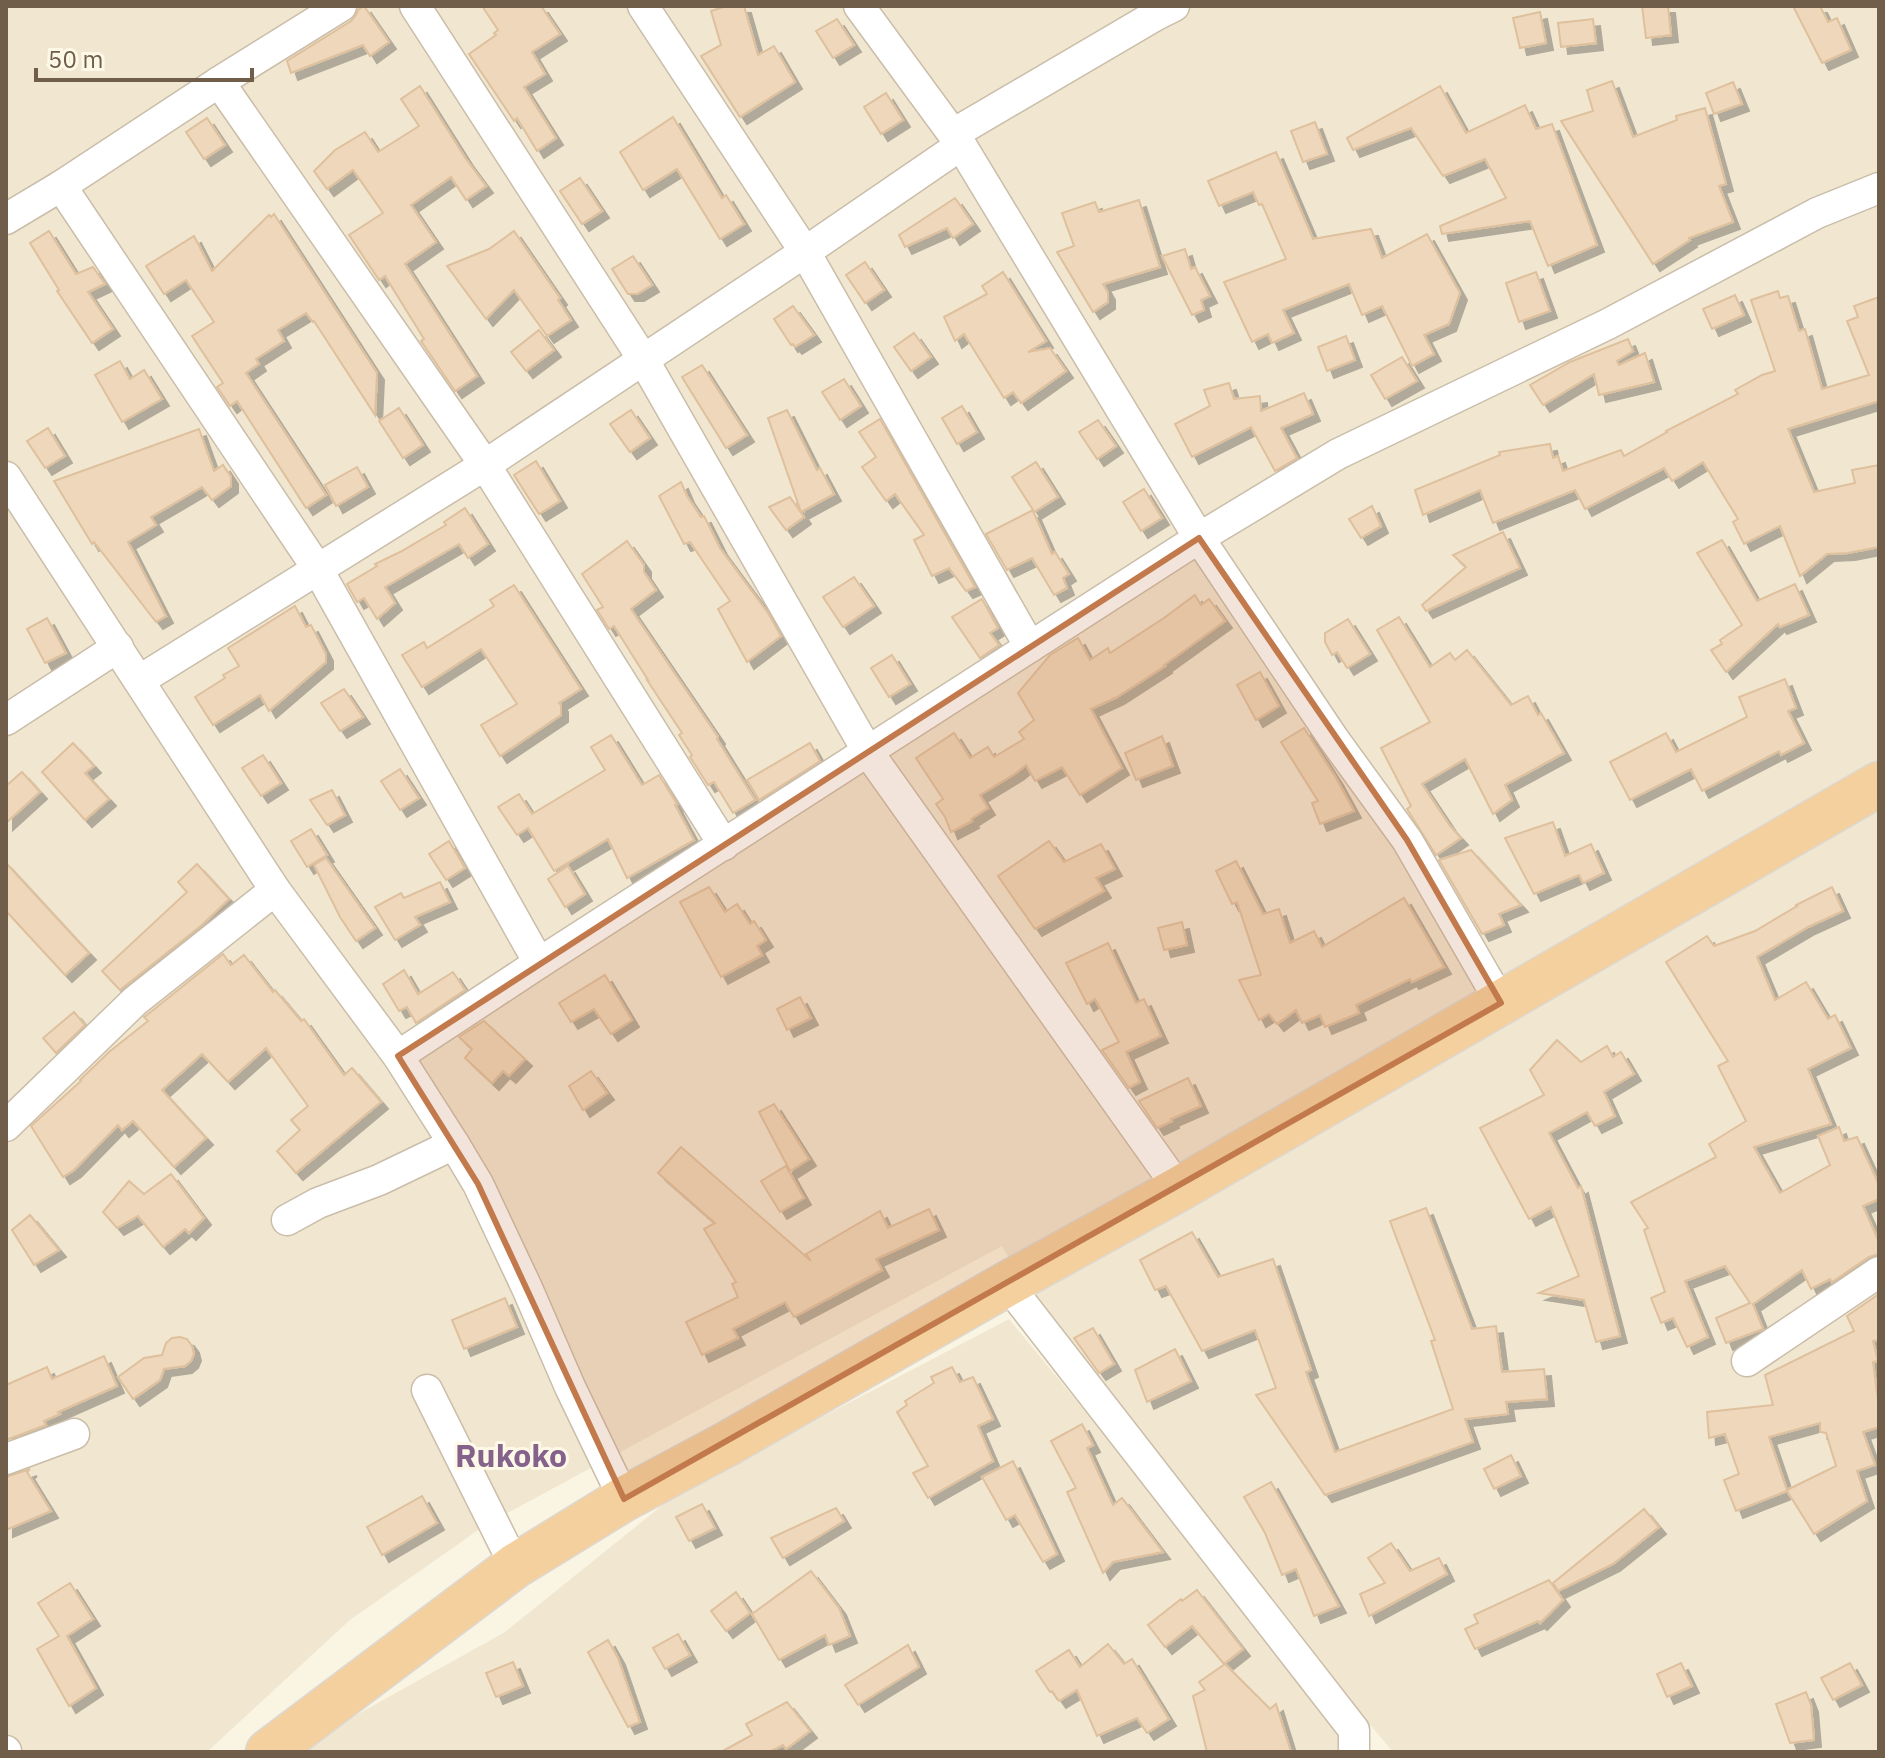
<svg xmlns="http://www.w3.org/2000/svg" width="1885" height="1758" viewBox="0 0 1885 1758" font-family="'IBM Plex Sans',sans-serif">
<defs>
<filter id="shadow"><feDropShadow dx="7" dy="7" stdDeviation="0" flood-color="#0004"/></filter>
</defs>
<rect width="100%" height="100%" fill="#faf5e2"/>
<!-- residential -->
<g fill="#f1e7d1">
<polygon points="6,6 1879,6 1879,1752 1393,1752 1312,1655 1046,1320 1002,1246 487,1524 350,1620 207,1752 6,1752"/>
<polygon points="1009,1319 1367,1752 290,1752 505,1632 680,1491"/>
</g>
<!-- building -->
<g fill="#eed7bb" stroke="#dfc09d" stroke-width="2" fill-rule="evenodd" filter="url(#shadow)">
<polygon points="364,6 389,42 370,56 363,45 291,73 287,61 351,21 356,15 358,10"/>
<polygon points="482,6 541,6 560,34 532,52 545,74 524,87 556,138 537,151 517,118 514,121 469,54 496,35 494,33 498,30"/>
<polygon points="727,6 744,6 758,55 774,46 795,82 740,117 701,56 721,45 711,11"/>
<polygon points="1642,6 1668,6 1671,35 1646,38"/>
<polygon points="1793,6 1820,6 1828,22 1837,18 1851,50 1822,63"/>
<polygon points="1540,12 1546,43 1520,48 1513,18"/>
<polygon points="837,19 854,45 833,58 816,31"/>
<polygon points="1593,19 1596,43 1561,47 1558,23"/>
<polygon points="1612,81 1633,137 1677,120 1676,116 1705,108 1726,184 1719,186 1733,222 1689,238 1690,240 1653,264 1561,121 1593,111 1587,90"/>
<polygon points="1733,82 1742,104 1714,114 1706,93"/>
<polygon points="420,86 466,159 486,186 466,200 451,177 411,205 436,242 405,264 477,376 455,391 421,341 424,339 385,276 379,280 349,235 383,213 353,170 327,189 314,171 335,150 365,132 378,152 419,126 401,99"/>
<polygon points="1440,86 1466,133 1525,105 1536,129 1552,124 1597,245 1548,266 1530,221 1442,234 1440,226 1506,198 1485,159 1443,176 1411,128 1353,150 1347,138"/>
<polygon points="886,93 903,120 881,134 864,107"/>
<polygon points="673,117 722,198 726,195 744,224 720,239 677,169 643,190 620,152"/>
<polygon points="207,118 225,145 204,159 186,132"/>
<polygon points="1315,122 1327,154 1303,162 1291,131"/>
<polygon points="1276,152 1313,239 1371,229 1382,258 1427,234 1460,293 1449,324 1424,335 1434,354 1412,366 1382,306 1362,315 1349,284 1283,310 1294,333 1272,343 1268,334 1252,342 1224,282 1286,259 1262,204 1259,205 1253,192 1219,206 1208,181"/>
<polygon points="580,178 602,211 582,224 560,191"/>
<polygon points="955,198 973,224 953,238 947,228 905,247 899,235"/>
<polygon points="1139,200 1160,267 1103,284 1108,293 1108,302 1093,312 1057,252 1074,246 1062,213 1095,202 1099,212"/>
<polygon points="274,214 377,373 375,415 314,321 313,322 306,313 278,330 284,341 256,359 259,364 246,373 326,495 306,508 237,401 230,406 217,387 223,383 192,336 214,322 186,280 164,294 146,266 194,236 212,271 269,215 271,217"/>
<polygon points="49,231 76,274 93,267 105,284 88,292 113,329 92,343 57,291 59,290 30,243"/>
<polygon points="514,231 560,298 558,300 571,320 547,336 514,290 486,319 447,266 489,249"/>
<polygon points="1185,249 1191,269 1195,267 1210,296 1201,300 1204,310 1192,315 1162,256"/>
<polygon points="633,256 652,285 637,294 628,294 612,269"/>
<polygon points="865,262 884,290 865,303 846,275"/>
<polygon points="1003,272 1046,341 1028,352 1050,348 1066,371 1021,403 1013,392 1004,398 964,334 955,341 944,317 987,294 982,286"/>
<polygon points="1536,272 1550,311 1519,322 1506,283"/>
<polygon points="1778,291 1780,298 1788,296 1799,331 1805,329 1822,389 1869,375 1847,321 1858,317 1854,306 1879,297 1879,401 1788,429 1814,492 1855,483 1852,470 1879,465 1879,547 1848,553 1827,554 1800,576 1780,526 1744,544 1733,522 1738,519 1703,462 1672,481 1664,468 1585,509 1575,490 1493,523 1480,490 1423,515 1415,490 1500,455 1499,452 1550,444 1553,458 1558,456 1563,471 1621,450 1624,456 1667,432 1666,431 1738,394 1735,390 1762,375 1775,371 1751,300"/>
<polygon points="1735,295 1744,315 1712,329 1703,309"/>
<polygon points="793,306 814,335 795,347 793,344 791,345 774,319"/>
<polygon points="539,330 554,350 526,371 511,352"/>
<polygon points="914,333 931,357 911,371 894,347"/>
<polygon points="1346,336 1355,360 1327,371 1318,347"/>
<polygon points="1628,339 1633,351 1617,361 1619,365 1645,353 1654,382 1599,395 1594,374 1543,405 1530,385 1570,362"/>
<polygon points="1402,357 1417,381 1385,399 1371,375"/>
<polygon points="120,361 130,379 144,370 162,399 122,422 95,375"/>
<polygon points="702,365 747,435 726,448 682,377"/>
<polygon points="844,379 861,406 840,420 822,392"/>
<polygon points="1229,383 1234,399 1260,396 1261,411 1304,393 1313,414 1281,428 1297,458 1275,471 1251,427 1192,457 1175,424 1210,406 1204,390"/>
<polygon points="962,406 977,432 957,444 942,418"/>
<polygon points="399,408 423,445 403,458 379,421"/>
<polygon points="631,410 650,438 630,452 610,424"/>
<polygon points="787,410 817,470 820,468 834,494 801,512 768,418"/>
<polygon points="880,419 975,587 966,591 949,568 932,576 914,540 924,535 895,494 886,501 862,467 876,457 859,432"/>
<polygon points="1098,420 1116,446 1097,459 1079,432"/>
<polygon points="48,428 65,456 45,468 27,441"/>
<polygon points="199,429 214,471 223,465 231,477 231,486 212,500 202,487 151,517 156,525 128,542 166,616 156,622 94,542 92,544 54,481"/>
<polygon points="536,461 560,501 539,514 514,475"/>
<polygon points="1036,462 1058,497 1034,512 1033,511 1052,554 1055,552 1069,574 1063,578 1067,588 1054,595 1032,558 1007,570 986,534 1033,510 1012,477"/>
<polygon points="357,467 368,487 336,506 325,485"/>
<polygon points="681,482 687,496 701,517 704,516 720,548 768,613 781,636 747,662 718,609 730,601 690,542 684,544 659,496"/>
<polygon points="1144,489 1162,518 1141,531 1123,502"/>
<polygon points="790,497 804,517 786,530 769,507"/>
<polygon points="1372,506 1381,526 1361,538 1349,519"/>
<polygon points="465,508 488,544 468,558 459,544 385,587 395,603 377,619 364,598 357,602 347,584 377,566 375,564 400,552 446,525 444,522"/>
<polygon points="1503,532 1520,568 1426,611 1422,605 1466,567 1453,555"/>
<polygon points="1722,540 1757,601 1795,584 1809,615 1780,627 1778,624 1726,672 1711,650 1722,644 1720,640 1742,625 1697,553"/>
<polygon points="627,541 644,565 644,572 656,590 631,609 718,737 717,739 755,800 733,813 714,782 708,785 690,757 692,755 679,735 682,733 647,680 648,680 614,626 609,629 597,610 603,607 582,574"/>
<polygon points="854,577 874,606 843,627 823,597"/>
<polygon points="514,585 581,689 559,703 561,705 561,715 500,756 481,725 517,704 481,649 422,687 402,655 424,642 427,648 494,606 490,600"/>
<polygon points="1195,595 1201,605 1209,599 1225,621 1164,665 1165,666 1117,697 1091,709 1122,768 1080,795 1062,767 1035,781 1026,765 1016,773 980,795 988,808 971,819 972,821 951,832 945,817 936,804 943,799 916,758 954,733 970,758 988,747 994,757 1024,739 1019,732 1034,720 1018,693 1050,655 1078,638 1090,660 1108,648 1110,653 1164,618"/>
<polygon points="982,599 998,628 990,633 999,645 980,658 952,617"/>
<polygon points="295,606 306,627 311,625 326,654 326,662 269,711 260,695 213,725 195,697 225,678 223,675 239,666 228,648"/>
<polygon points="1399,617 1430,667 1450,653 1455,660 1467,650 1511,705 1528,696 1538,715 1541,713 1564,753 1505,785 1512,800 1493,814 1465,759 1422,784 1450,826 1461,838 1436,855 1407,809 1411,806 1381,748 1430,722 1377,630"/>
<polygon points="47,618 66,653 45,663 27,629"/>
<polygon points="1348,619 1370,654 1347,668 1337,652 1332,655 1325,642 1325,633"/>
<polygon points="892,655 910,684 889,697 871,668"/>
<polygon points="1260,672 1279,706 1256,720 1237,685"/>
<polygon points="1785,679 1796,708 1788,711 1804,743 1781,755 1779,751 1702,791 1691,769 1630,800 1610,762 1666,733 1676,752 1747,717 1739,697"/>
<polygon points="344,689 363,717 340,731 321,703"/>
<polygon points="1304,728 1336,778 1354,811 1320,824 1312,803 1318,801 1281,742"/>
<polygon points="611,735 642,785 659,775 677,804 675,805 694,840 627,878 608,839 554,871 528,828 517,835 498,807 519,794 532,814 605,770 591,747"/>
<polygon points="1162,736 1173,766 1136,780 1125,753"/>
<polygon points="73,743 94,766 85,773 109,799 85,820 42,772"/>
<polygon points="810,743 820,761 759,800 747,780"/>
<polygon points="263,755 281,783 261,796 242,768"/>
<polygon points="400,769 419,798 400,810 381,781"/>
<polygon points="22,772 40,792 6,823 6,786"/>
<polygon points="332,790 345,815 327,825 310,800"/>
<polygon points="1553,822 1565,856 1591,844 1604,873 1583,883 1579,875 1534,894 1505,838"/>
<polygon points="311,829 327,855 307,867 291,841"/>
<polygon points="449,841 465,868 446,880 429,854"/>
<polygon points="1049,841 1064,862 1101,844 1115,869 1096,878 1104,891 1035,929 998,876"/>
<polygon points="1471,850 1521,905 1499,914 1504,925 1482,934 1439,860"/>
<polygon points="326,858 375,928 356,941 340,917 314,865"/>
<polygon points="1236,861 1263,914 1279,909 1290,943 1314,931 1322,947 1404,898 1444,967 1412,982 1410,979 1356,1005 1359,1013 1325,1027 1320,1015 1302,1023 1296,1010 1277,1024 1269,1014 1259,1020 1239,980 1261,975 1237,902 1232,904 1216,871"/>
<polygon points="6,863 89,953 65,975 6,911"/>
<polygon points="197,864 229,899 202,925 120,990 102,971 187,892 178,882"/>
<polygon points="568,866 585,894 565,907 548,879"/>
<polygon points="440,882 450,902 415,917 420,925 395,940 375,907 401,893 404,898"/>
<polygon points="709,887 725,912 737,904 750,924 754,921 766,940 757,946 762,955 721,977 680,902"/>
<polygon points="1832,887 1843,911 1808,927 1757,957 1775,1000 1806,982 1828,1019 1835,1015 1851,1048 1808,1069 1831,1124 1754,1147 1780,1193 1830,1165 1818,1136 1839,1127 1844,1141 1857,1137 1879,1185 1879,1199 1863,1206 1879,1242 1879,1254 1869,1257 1832,1282 1830,1279 1811,1289 1802,1270 1753,1304 1763,1329 1726,1343 1716,1318 1750,1303 1725,1266 1685,1281 1708,1337 1687,1347 1673,1318 1661,1323 1651,1298 1665,1292 1644,1230 1648,1228 1631,1202 1716,1157 1709,1144 1746,1121 1718,1066 1728,1061 1666,962 1707,936 1714,946 1755,931 1797,906 1796,905"/>
<polygon points="1182,922 1187,945 1164,950 1158,928"/>
<polygon points="1108,943 1136,1003 1144,999 1161,1036 1126,1052 1140,1082 1129,1088 1102,1050 1119,1042 1095,999 1087,1004 1066,963"/>
<polygon points="223,954 231,965 244,955 273,992 275,990 301,1021 304,1019 344,1075 352,1068 381,1102 296,1173 277,1151 300,1130 291,1120 308,1106 266,1048 228,1082 202,1054 162,1090 206,1138 174,1167 133,1121 122,1130 118,1125 74,1170 63,1177 31,1126 81,1081 80,1080 109,1052 148,1021 144,1017 147,1015"/>
<polygon points="404,970 418,994 453,972 465,990 416,1023 407,1007 399,1011 383,984"/>
<polygon points="605,975 632,1020 611,1034 594,1009 571,1022 559,1003"/>
<polygon points="800,997 811,1018 787,1030 777,1009"/>
<polygon points="74,1012 85,1025 56,1053 43,1038"/>
<polygon points="484,1021 525,1059 509,1076 503,1071 492,1083 465,1058 472,1049 459,1037"/>
<polygon points="1557,1040 1581,1062 1607,1046 1613,1057 1621,1052 1634,1074 1604,1092 1615,1116 1595,1126 1587,1112 1549,1133 1578,1188 1581,1186 1620,1336 1596,1342 1584,1300 1539,1293 1579,1276 1551,1207 1529,1219 1480,1128 1544,1095 1530,1070"/>
<polygon points="591,1071 607,1093 583,1110 569,1086"/>
<polygon points="1188,1078 1201,1106 1171,1119 1172,1121 1157,1128 1139,1101"/>
<polygon points="774,1104 809,1159 790,1171 759,1112"/>
<polygon points="681,1147 811,1261 806,1254 880,1211 888,1228 929,1209 939,1230 876,1259 882,1270 794,1317 785,1302 733,1329 738,1338 702,1355 686,1322 738,1297 732,1284 736,1282 704,1229 715,1223 658,1173"/>
<polygon points="786,1166 804,1198 780,1212 761,1181"/>
<polygon points="171,1174 204,1218 189,1233 185,1229 163,1247 138,1216 117,1228 103,1212 129,1181 144,1194"/>
<polygon points="1426,1208 1472,1329 1496,1326 1502,1372 1544,1369 1547,1399 1506,1402 1508,1414 1465,1419 1473,1442 1325,1495 1256,1395 1276,1388 1255,1330 1202,1351 1166,1286 1155,1290 1140,1260 1192,1232 1218,1277 1273,1259 1311,1370 1306,1372 1335,1452 1453,1409 1431,1341 1435,1340 1390,1221"/>
<polygon points="30,1215 59,1250 34,1265 12,1230"/>
<path d="M1879 1294V1340L1873 1341 1878 1361 1873 1362 1879 1408V1427L1863 1432 1875 1465 1857 1471 1867 1501 1814 1534 1787 1491 1736 1511 1724 1480 1739 1474 1725 1434 1709 1438 1707 1412 1773 1405 1765 1375 1854 1331 1847 1316ZM1820 1423V1432L1826 1433 1836 1466 1787 1490 1769 1437Z"/>
<polygon points="505,1298 517,1327 464,1349 452,1320"/>
<polygon points="1093,1328 1114,1364 1099,1373 1074,1338"/>
<polygon points="180,1337 187,1339 192,1346 194,1354 191,1361 185,1366 164,1369 160,1380 133,1399 118,1377 144,1358 162,1355 166,1343 172,1338"/>
<polygon points="1175,1349 1191,1381 1147,1402 1135,1370"/>
<polygon points="104,1356 117,1386 58,1412 60,1414 44,1421 46,1425 6,1440 6,1385 47,1367 52,1379"/>
<polygon points="952,1367 960,1382 973,1377 993,1419 978,1426 993,1461 928,1498 913,1473 928,1466 897,1412 907,1405 905,1401 934,1383 931,1377"/>
<polygon points="1082,1424 1093,1445 1087,1448 1113,1505 1122,1498 1163,1552 1113,1562 1103,1573 1067,1492 1076,1488 1051,1441"/>
<polygon points="1511,1455 1521,1476 1494,1489 1484,1469"/>
<polygon points="1013,1461 1057,1554 1043,1562 1015,1515 1006,1520 982,1477"/>
<polygon points="30,1469 27,1472 51,1511 6,1530 6,1477"/>
<polygon points="1271,1482 1315,1562 1339,1606 1314,1616 1296,1569 1282,1575 1265,1533 1244,1497"/>
<polygon points="422,1496 437,1523 382,1555 367,1527"/>
<polygon points="702,1504 715,1528 689,1541 676,1517"/>
<polygon points="836,1508 844,1521 783,1558 771,1538"/>
<polygon points="1644,1509 1659,1527 1613,1564 1558,1591 1553,1583"/>
<polygon points="1391,1543 1410,1571 1439,1558 1447,1574 1369,1616 1360,1594 1385,1583 1368,1558"/>
<polygon points="811,1571 839,1608 850,1636 829,1645 825,1635 779,1660 752,1614"/>
<polygon points="1549,1580 1563,1600 1540,1623 1538,1621 1475,1649 1465,1629 1478,1623 1474,1615"/>
<polygon points="70,1583 93,1619 67,1636 96,1688 69,1706 37,1649 59,1636 38,1603"/>
<polygon points="1197,1590 1243,1649 1224,1664 1192,1626 1165,1647 1148,1625 1181,1599 1182,1601"/>
<polygon points="736,1592 750,1613 726,1631 711,1611"/>
<polygon points="678,1634 690,1655 665,1669 653,1648"/>
<polygon points="608,1640 618,1658 640,1722 628,1727 588,1652"/>
<polygon points="1108,1644 1124,1664 1132,1659 1169,1719 1147,1733 1137,1718 1097,1736 1077,1690 1059,1701 1052,1691 1050,1692 1036,1671 1069,1650 1080,1667"/>
<polygon points="908,1645 919,1667 858,1705 845,1685"/>
<polygon points="513,1662 523,1686 496,1697 486,1673"/>
<polygon points="1681,1663 1692,1686 1667,1697 1657,1674"/>
<polygon points="1850,1663 1862,1685 1833,1700 1821,1678"/>
<polygon points="1225,1664 1270,1709 1276,1704 1291,1752 1207,1752 1193,1696 1205,1690 1199,1682"/>
<polygon points="1806,1692 1811,1705 1814,1740 1790,1743 1776,1704"/>
<polygon points="787,1702 810,1731 786,1749 783,1745 769,1752 721,1752 752,1735 746,1724"/>
</g>
<g fill="none" stroke-linecap="round" stroke-linejoin="round">
<!-- minor casing -->
<g stroke="#cabda9" stroke-width="33">
<g id="minor">
<polyline points="415,6 643,359 868,752 1179,1189"/>
<polyline points="643,6 805,252 1030,647"/>
<polyline points="859,6 961,145 1199,538 1333,738 1407,840 1501,1003"/>
<polyline points="219,82 485,465 724,845"/>
<polyline points="953,134 1156,15 1174,6"/>
<polyline points="61,186 317,568 539,963"/>
<polyline points="6,219 61,186 219,82 341,6"/>
<polyline points="6,477 275,890 398,1056 454,1144 478,1184 527,1288 570,1387 624,1499"/>
<polyline points="140,680 485,465 805,252 961,145"/>
<polyline points="6,720 118,647"/>
<polyline points="398,1056 539,963 1199,538 1338,454 1608,324 1817,213 1879,188"/>
<polyline points="6,1126 135,1001 275,890"/>
<polyline points="287,1220 318,1203 379,1180 454,1144"/>
<polyline points="1007,1284 1354,1730 1354,1752"/>
<polyline points="1747,1361 1879,1272"/>
<polyline points="427,1390 515,1566"/>
<polyline points="6,1459 74,1434"/>
<polyline points="6,1751 6,1752"/>
</g>
</g>
<!-- trunk casing -->
<g stroke="#ddd8d4" stroke-width="47">
<polyline id="trunk" points="268,1752 515,1566 624,1499 727,1444 1007,1284 1179,1189 1879,784"/>
</g>
<!-- minor -->
<use href="#minor" stroke="#fff" stroke-width="30"/>
<!-- trunk -->
<use href="#trunk" stroke="#f3d09d" stroke-width="44"/>
</g>
<!-- marked area -->
<path fill="#c27a4d" fill-opacity="0.2" stroke="#c27a4d" stroke-width="6" stroke-linejoin="round" d="M1199 538 1407 840 1501 1003 624 1499 478 1184 398 1056Z"/>
<g text-anchor="middle" dominant-baseline="central" stroke-width="6" stroke-linejoin="round" paint-order="stroke">
<!-- quarter labels -->
<g font-size="32" font-weight="bold" fill="#85628c" stroke="#fef8e7">
<text x="511" y="1455">Rukoko</text>
</g>
</g>
<!-- border -->
<rect width="1885" height="1758" fill="none" stroke="#705d4a" stroke-width="16"/>
<!-- scale -->
<path d="M36 68v12h216v-12" fill="none" stroke="#705d4a" stroke-width="4"/>
<text x="48" y="68" font-size="24" fill="#705d4a" stroke="#fef8e7" stroke-width="6" paint-order="stroke">50 m</text>
</svg>
